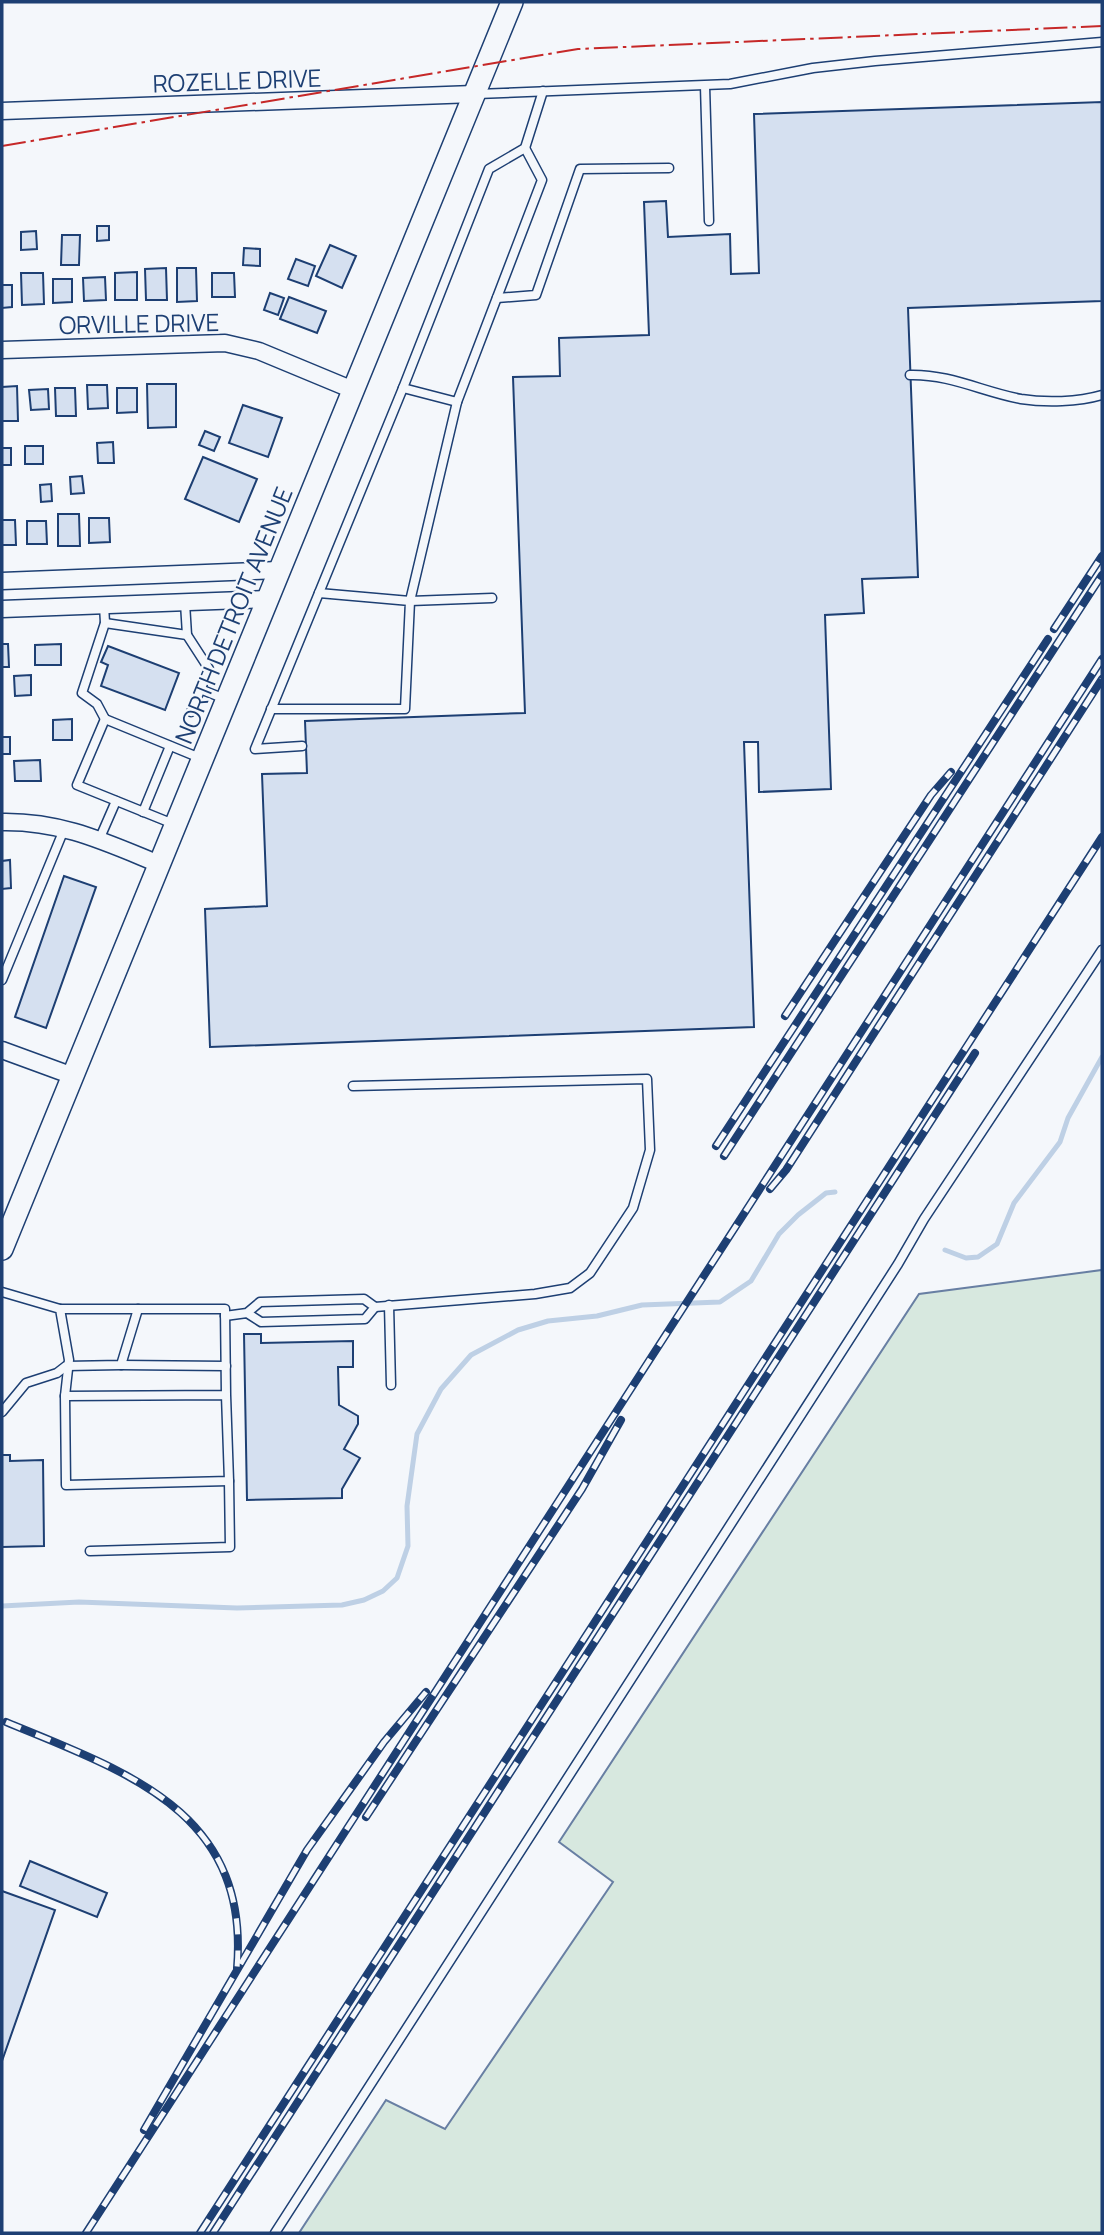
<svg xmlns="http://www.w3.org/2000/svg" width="1104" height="2235" viewBox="0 0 1104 2235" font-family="Manrope,sans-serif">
<rect width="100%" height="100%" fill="#f4f7fb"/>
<!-- green -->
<polygon fill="#d7e8df" stroke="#687fa3" stroke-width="2" points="1102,1270 1102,2233 299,2233 386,2100 445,2129 613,1882 559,1842 919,1294"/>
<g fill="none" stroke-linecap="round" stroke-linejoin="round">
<!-- stream -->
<g stroke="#bed0e5" stroke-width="5">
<polyline points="945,1250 966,1258 978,1257 997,1244 1014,1203 1060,1142 1068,1118 1102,1057"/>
<polyline points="2,1606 79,1602 237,1608 342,1605 364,1600 383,1591 397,1578 408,1546 407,1506 417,1434 441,1389 471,1355 518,1330 548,1321 597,1316 642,1305 720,1302 751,1281 779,1234 798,1215 826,1193 835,1192"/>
</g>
</g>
<!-- building -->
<g fill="#d5e0f0" stroke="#1d3f73" stroke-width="2">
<polygon points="1102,102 1102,301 908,308 918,577 862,579 864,613 825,615 831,789 759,792 758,742 744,742 754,1027 210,1047 205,909 267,906 262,774 307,773 305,721 525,713 513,377 560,376 559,338 649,335 644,202 666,201 668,237 730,234 731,274 759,273 754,114"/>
<polygon points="97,226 109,226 109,240 97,241"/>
<polygon points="36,231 37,249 21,250 21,232"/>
<polygon points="62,235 80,235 79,265 61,265"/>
<polygon points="330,245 356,256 342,288 316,276"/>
<polygon points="244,248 260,249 260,266 243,265"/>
<polygon points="296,259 315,266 308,286 288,279"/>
<polygon points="166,268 167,300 146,300 145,269"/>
<polygon points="177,268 196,268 197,301 177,302"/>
<polygon points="137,272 137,300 115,300 115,273"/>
<polygon points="21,273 43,273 44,304 22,305"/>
<polygon points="212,273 234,273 235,297 212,297"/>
<polygon points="105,277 106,300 84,301 83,278"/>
<polygon points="53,279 72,279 72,302 53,303"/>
<polygon points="2,285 12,285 12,307 2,308"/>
<polygon points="270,293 284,298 278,315 264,310"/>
<polygon points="289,297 326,311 317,333 280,319"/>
<polygon points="147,384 176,384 176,427 148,428"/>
<polygon points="87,385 107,385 108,408 88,409"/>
<polygon points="17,386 18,421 2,421 2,387"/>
<polygon points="55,388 75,388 76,416 56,416"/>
<polygon points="117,388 137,388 137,412 117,413"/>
<polygon points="48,389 49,409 31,410 29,390"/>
<polygon points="243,405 282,418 268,457 229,443"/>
<polygon points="205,431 220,437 214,451 199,445"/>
<polygon points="113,442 114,463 98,463 97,443"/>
<rect x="25" y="446" width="18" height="18"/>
<rect x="2" y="448" width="9" height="17"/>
<polygon points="203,457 257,479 239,522 185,499"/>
<polygon points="82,476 84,493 71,494 70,477"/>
<polygon points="51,484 52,501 41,502 40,485"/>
<polygon points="58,514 79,514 80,546 58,546"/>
<polygon points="89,518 109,518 110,542 89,543"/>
<polygon points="2,520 15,520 16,545 2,545"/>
<polygon points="27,521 46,521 47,544 27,544"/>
<polygon points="2,644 8,644 9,667 2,667"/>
<polygon points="61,644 61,665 35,665 35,645"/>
<polygon points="108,646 179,673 165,710 101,686 108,665 101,662"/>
<polygon points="31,675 31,695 15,696 14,676"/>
<polygon points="72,719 72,740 53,740 53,720"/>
<rect x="2" y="737" width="8" height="17"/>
<polygon points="40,760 41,781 15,781 14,761"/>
<polygon points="10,860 11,888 2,889 2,861"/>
<polygon points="64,876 96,887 46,1028 15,1017"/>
<polygon points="244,1334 261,1334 261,1343 353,1341 353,1367 338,1367 339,1405 358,1416 358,1424 344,1449 360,1458 342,1489 342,1498 247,1500"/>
<polygon points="2,1455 10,1455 10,1461 43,1460 44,1546 2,1547"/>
<polygon points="30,1861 107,1893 97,1917 20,1886"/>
<polygon points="2,1891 55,1910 2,2061"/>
</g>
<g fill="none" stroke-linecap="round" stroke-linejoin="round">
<!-- service casing -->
<g stroke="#1d3f73" stroke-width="11">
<g id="service">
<polyline points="705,86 709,221"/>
<polyline points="477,94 730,84 813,68 875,61 1102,42"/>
<polyline points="497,298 536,295 580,169 669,168"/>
<path d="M910 375C950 374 983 392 1021 399 1046 403 1078 402 1102 395"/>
<polyline points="403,388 457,402 542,180 525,148"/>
<polyline points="457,402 410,601 492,598"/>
<polyline points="185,603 187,635"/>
<polyline points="104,605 105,623 82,693 97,704 105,719"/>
<polyline points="105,623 187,635 209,669 191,712"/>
<polyline points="200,689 225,699"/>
<polyline points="271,709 405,709 410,601 319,593"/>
<polyline points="302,746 255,749 403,388 489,169 525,148 543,91"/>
<polyline points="143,812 170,746"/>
<polyline points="176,825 77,785 105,719 200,758"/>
<polyline points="99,840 116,801"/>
<polyline points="2,980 65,827"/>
<polyline points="353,1086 647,1079 650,1150 633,1208 590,1273 570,1288 535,1294 375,1307"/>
<polyline points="2,1292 60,1309 69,1360 65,1396"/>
<polyline points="389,1305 391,1385"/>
<polyline points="60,1309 225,1309 226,1395 65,1396 66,1485 229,1481 226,1395"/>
<polyline points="225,1316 247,1313 260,1302 364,1299 375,1307 365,1319 261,1322 247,1313"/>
<polyline points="121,1365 226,1366"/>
<polyline points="2,1412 26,1383 57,1373 66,1366 121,1365 138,1309"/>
<polyline points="90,1551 230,1547 229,1481"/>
<polyline points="275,2233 898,1264 924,1219 1102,950"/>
</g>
</g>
<!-- minor casing -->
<g stroke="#1d3f73" stroke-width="19">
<g id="minor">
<polyline points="2,111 474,94"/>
<polyline points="2,350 225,343 259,351 353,390"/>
<polyline points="2,581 279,570"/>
<polyline points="2,609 268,599"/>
<path d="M2 822C62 821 105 842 159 864"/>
<polyline points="2,1050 73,1076"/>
</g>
</g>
<!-- secondary casing -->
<g stroke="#1d3f73" stroke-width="24">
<polyline id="secondary" points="2,1249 512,2"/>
</g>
<!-- service -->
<use href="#service" stroke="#f4f7fb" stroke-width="8"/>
<!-- minor -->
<use href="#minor" stroke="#f4f7fb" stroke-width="16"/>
<!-- secondary -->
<use href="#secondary" stroke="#f4f7fb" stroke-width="21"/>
<!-- rail casing -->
<g stroke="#1d3f73" stroke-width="8">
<g id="rail">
<polyline points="1054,629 1102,556"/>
<polyline points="785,1016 931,795 951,772"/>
<polyline points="716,1146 1048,639"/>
<polyline points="724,1156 1102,575"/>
<polyline points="770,1189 786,1170 1102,679"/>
<path d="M6 1722C126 1772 250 1811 237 1968"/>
<polyline points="366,1817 582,1489 621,1420"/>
<polyline points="144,2130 307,1850 384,1742 426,1692"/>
<polyline points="86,2233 1102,659"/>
<polyline points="200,2233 1102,837"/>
<polyline points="213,2233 975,1053"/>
</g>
</g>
<!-- rail -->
<use href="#rail" stroke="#f4f7fb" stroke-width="5" stroke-dasharray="16" stroke-linecap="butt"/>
<!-- power -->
<polyline stroke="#c62828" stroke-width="2" stroke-dasharray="24 5 3.5 5" stroke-linecap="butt" points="2,146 578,49 1102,26"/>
</g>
<g text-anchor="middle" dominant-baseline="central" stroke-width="5" stroke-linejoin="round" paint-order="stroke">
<!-- street labels -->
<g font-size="24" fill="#1d3f73" stroke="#f4f7fb">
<text transform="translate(237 80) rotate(-2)">ROZELLE DRIVE</text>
<text transform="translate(139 323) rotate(-1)">ORVILLE DRIVE</text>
<text transform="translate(233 615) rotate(-68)">NORTH DETROIT AVENUE</text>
</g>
</g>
<!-- border -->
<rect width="1104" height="2235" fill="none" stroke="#1d3f73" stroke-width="7"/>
</svg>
